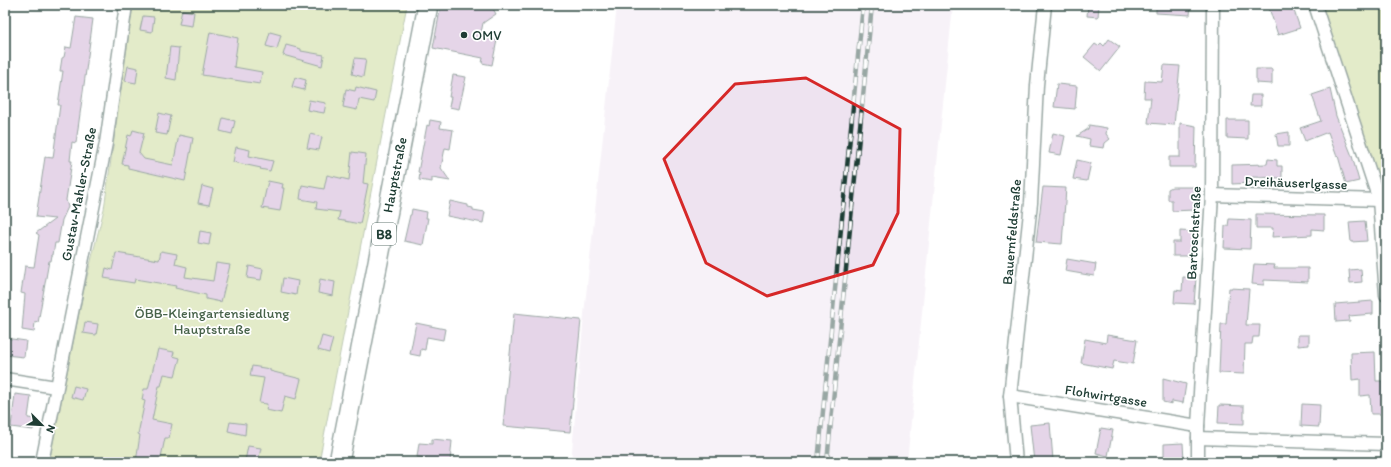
<svg xmlns="http://www.w3.org/2000/svg" width="1391" height="467" viewBox="0 0 1391 467" font-family="Itim,sans-serif">
<rect width="100%" height="100%" fill="#fff"/>
<filter id="ink" filterUnits="userSpaceOnUse"><feTurbulence type="fractalNoise" baseFrequency=".025" numOctaves="2"/><feDisplacementMap in="SourceGraphic" scale="8" xChannelSelector="R" yChannelSelector="G"/><feConvolveMatrix kernelMatrix="1 2 1 2 8 2 1 2 1" color-interpolation-filters="sRGB"/></filter>
<g filter="url(#ink)">
<!-- built -->
<polygon fill="#eee3f0" points="617,5 953,5 907,462 571,462 584,314"/>
<!-- green -->
<g fill="#c0d287" stroke="#70885e">
<polygon points="133,5 407,5 319,462 49,462 83,293 104,209"/>
<polygon points="1320,5 1386,5 1386,238"/>
</g>
<!-- building -->
<g fill="#c6a3cd" stroke="#1f3d34">
<polygon points="441,5 491,5 496,14 483,23 480,38 497,40 492,65 482,63 483,58 433,48"/>
<polygon points="1088,5 1099,5 1098,17 1087,16"/>
<polygon points="1156,5 1191,5 1190,15 1156,13"/>
<polygon points="1268,5 1292,5 1300,28 1278,35"/>
<polygon points="182,10 194,12 192,26 179,24"/>
<polygon points="143,16 154,17 152,32 140,30"/>
<polygon points="76,17 93,19 76,143 72,142 70,161 72,161 66,200 68,207 62,220 58,243 55,243 53,255 52,255 51,261 49,261 38,323 35,322 34,332 22,330 25,294 21,293 25,266 34,267 39,235 36,233 55,219 36,217 45,157 53,158 60,105 58,105 63,71 60,71 62,58 64,57 66,47 71,48"/>
<polygon points="210,32 238,38 234,67 262,72 260,84 202,75"/>
<polygon points="270,32 281,35 277,49 266,46"/>
<polygon points="1109,39 1120,47 1101,71 1084,57 1095,44 1098,46 1101,43 1104,46"/>
<polygon points="286,45 301,49 301,51 324,55 322,66 283,55"/>
<polygon points="170,47 179,48 176,80 166,78"/>
<polygon points="355,58 366,59 363,77 352,74"/>
<polygon points="1164,65 1180,66 1174,125 1148,123 1151,98 1144,98 1145,81 1162,82"/>
<polygon points="128,66 138,68 136,83 125,81"/>
<polygon points="1256,69 1272,69 1272,84 1256,83"/>
<polygon points="453,75 466,77 459,109 449,107 451,97 449,97"/>
<polygon points="295,77 306,80 304,90 292,87"/>
<polygon points="1057,84 1077,86 1075,109 1054,107"/>
<polygon points="356,87 376,92 374,102 359,99 357,110 343,107 346,89 355,91"/>
<polygon points="1330,89 1336,116 1352,156 1359,181 1346,184 1338,156 1337,157 1328,132 1305,141 1300,128 1321,121 1312,95"/>
<polygon points="1251,95 1261,95 1261,106 1250,106"/>
<polygon points="309,100 326,103 324,113 307,110"/>
<polygon points="159,113 171,116 167,135 155,133"/>
<polygon points="223,118 235,121 232,134 220,131"/>
<polygon points="430,120 441,122 440,128 453,130 450,149 445,148 441,168 450,181 432,178 432,182 419,180 420,173 418,172 427,125 429,126"/>
<polygon points="1227,120 1248,120 1248,139 1227,138"/>
<polygon points="1180,123 1196,126 1195,167 1169,167 1169,157 1180,157"/>
<polygon points="1089,125 1107,128 1106,134 1110,139 1105,143 1104,148 1089,146 1090,139 1077,136 1088,129"/>
<polygon points="133,130 144,133 139,153 144,159 173,165 179,135 193,138 185,181 128,168 128,165 122,164 128,135 131,136"/>
<polygon points="1289,132 1289,146 1278,146 1276,134"/>
<polygon points="1053,133 1065,136 1061,155 1049,153"/>
<polygon points="310,134 322,137 319,150 307,148"/>
<polygon points="236,147 250,150 249,156 273,161 270,171 260,169 261,168 233,162"/>
<polygon points="352,152 366,154 363,183 368,184 360,224 338,220 340,212 316,209 317,202 300,199 302,185 324,189 327,175 349,180"/>
<polygon points="1268,159 1277,160 1277,166 1282,166 1282,178 1252,177 1252,183 1232,184 1232,165 1267,164"/>
<polygon points="1077,160 1091,163 1087,181 1073,179"/>
<polygon points="268,181 283,184 282,188 284,188 280,211 262,208"/>
<polygon points="202,186 213,189 209,205 198,203"/>
<polygon points="1043,187 1066,188 1062,244 1036,242"/>
<polygon points="1172,187 1194,187 1194,210 1172,211 1172,200 1168,200 1168,189"/>
<polygon points="450,201 468,205 468,207 473,208 473,210 485,212 483,223 447,216"/>
<polygon points="412,209 427,212 426,218 428,218 423,245 404,241 410,215 411,215"/>
<polygon points="1256,214 1324,215 1324,230 1312,229 1312,235 1272,237 1273,228 1256,228"/>
<polygon points="1229,219 1251,220 1250,249 1224,248 1225,226 1228,226"/>
<polygon points="1365,221 1367,241 1351,242 1349,222"/>
<polygon points="200,231 211,233 209,245 198,243"/>
<polygon points="1180,231 1195,232 1194,256 1173,256 1173,242 1180,242"/>
<polygon points="161,251 177,254 175,264 187,267 185,277 213,281 216,263 230,265 221,302 206,299 206,295 175,288 176,286 135,279 134,283 104,278 106,268 112,270 116,253 159,260"/>
<polygon points="1067,259 1096,264 1094,276 1065,271"/>
<polygon points="1254,264 1275,265 1274,268 1308,268 1308,282 1264,280 1264,285 1252,284"/>
<polygon points="249,266 263,269 261,280 247,278"/>
<polygon points="1361,269 1362,282 1350,283 1349,270"/>
<polygon points="1183,277 1196,278 1194,304 1174,303 1175,290 1182,291"/>
<polygon points="283,278 298,281 296,295 281,292"/>
<polygon points="320,279 335,282 333,296 318,293"/>
<polygon points="1229,288 1249,289 1246,325 1260,325 1259,337 1253,337 1252,344 1245,344 1244,374 1219,373 1221,324 1226,324"/>
<polygon points="1373,301 1373,314 1349,316 1350,321 1336,322 1335,304"/>
<polygon points="514,313 581,320 570,432 503,426"/>
<polygon points="85,322 98,324 96,335 83,333"/>
<polygon points="416,323 445,329 443,340 427,337 425,350 421,349 420,356 410,354"/>
<polygon points="1107,335 1137,340 1133,364 1114,361 1112,369 1081,363 1085,339 1106,343"/>
<polygon points="1298,335 1309,335 1309,345 1298,346"/>
<polygon points="322,336 333,339 329,353 318,350"/>
<polygon points="5,338 26,341 24,357 5,355"/>
<polygon points="158,349 174,352 173,356 180,358 175,376 164,374 161,386 159,386 152,420 172,424 169,438 165,438 160,462 136,462 140,435 138,434 145,401 142,400 144,389 148,389"/>
<polygon points="1375,352 1376,381 1382,381 1383,414 1371,414 1370,395 1360,396 1360,379 1352,380 1351,353"/>
<polygon points="252,366 270,369 270,371 301,379 296,399 285,396 281,413 266,410 267,404 259,403 264,378 250,376"/>
<polygon points="1163,378 1186,384 1183,403 1172,401 1172,404 1163,402"/>
<polygon points="74,386 86,389 83,400 71,397"/>
<polygon points="15,394 31,396 28,418 35,419 33,430 11,427"/>
<polygon points="1302,404 1320,405 1319,427 1301,426"/>
<polygon points="1219,405 1244,406 1244,424 1218,423"/>
<polygon points="230,422 246,424 245,435 228,431"/>
<polygon points="1050,423 1053,460 1052,462 1034,462 1030,425"/>
<polygon points="1101,428 1113,430 1108,456 1096,453"/>
<polygon points="432,439 452,441 450,462 426,462 426,458 417,457 419,443 432,444"/>
<polygon points="1183,443 1184,461 1164,462 1164,444"/>
<polygon points="248,446 261,448 258,462 245,461"/>
</g>
<g fill="none" stroke-linecap="round" stroke-linejoin="round">
<!-- street casing -->
<g stroke="#1f3d34" stroke-width="15">
<g id="street">
<polyline points="1315,5 1379,200 1386,295"/>
<polyline points="1212,195 1379,200"/>
<polyline points="5,379 56,387"/>
<polyline points="1010,396 1198,426"/>
<polyline points="1198,438 1386,444"/>
<polyline points="42,462 106,143 126,5"/>
<polyline points="1016,462 1010,396 1031,203 1037,85 1045,5"/>
<polyline points="1198,462 1198,426 1212,195 1213,5"/>
</g>
</g>
<!-- primary casing -->
<g stroke="#1f3d34" stroke-width="22">
<polyline id="primary" points="339,462 428,5"/>
</g>
<!-- street -->
<use href="#street" stroke="#fff" stroke-width="12"/>
<!-- primary -->
<use href="#primary" stroke="#fff" stroke-width="19"/>
<!-- rail casing -->
<g stroke="#1f3d34" stroke-width="4.5">
<g id="rail">
<polyline points="818,462 863,5"/>
<polyline points="827,462 872,5"/>
</g>
</g>
<!-- rail -->
<use href="#rail" stroke="#fff" stroke-width="3" stroke-dasharray="9" stroke-linecap="butt"/>
</g>
</g>
<!-- marked area -->
<path d="M0 0H1391V467H0ZM806 78 900 129 898 213 873 265 767 296 706 263 664 159 735 84Z" fill="#fff" fill-opacity=".55" fill-rule="evenodd"/>
<path fill="none" stroke="#d62828" stroke-width="3" stroke-linejoin="round" d="M806 78 900 129 898 213 873 265 767 296 706 263 664 159 735 84Z"/>
<!-- markers -->
<circle fill="#1f3d34" stroke="#fff" stroke-width="1.5" cx="464" cy="35" r="4"/>
<g text-anchor="middle" dominant-baseline="central" stroke-width="3.5" stroke-linejoin="round" paint-order="stroke">
<!-- shield labels -->
<rect fill="#fff" stroke="#627771" stroke-width="1" x="372" y="223" width="24" height="22" rx="3"/>
<g font-size="13" font-weight="bold" fill="#1f3d34">
<text x="384" y="234">B8</text>
</g>
<!-- poi labels -->
<g font-size="14" fill="#1f3d34" stroke="#fff" text-anchor="start">
<text x="472" y="35">OMV</text>
</g>
<!-- street labels -->
<g font-size="14" fill="#1f3d34" stroke="#fff">
<text transform="translate(395 175) rotate(-79)">Hauptstraße</text>
<text transform="translate(1296 183) rotate(2)">Dreihäuserlgasse</text>
<text transform="translate(79 194) rotate(-79)">Gustav-Mahler-Straße</text>
<text transform="translate(1012 232) rotate(-85)">Bauernfeldstraße</text>
<text transform="translate(1194 233) rotate(-87)">Bartoschstraße</text>
<text transform="translate(1106 396) rotate(9)">Flohwirtgasse</text>
</g>
<!-- park labels -->
<g font-size="14" fill="#476249" stroke="#fff">
<text x="212" y="313">ÖBB-Kleingartensiedlung<tspan x="212" dy="16">Hauptstraße</tspan></text>
</g>
</g>
<!-- margin -->
<rect width="1391" height="467" fill="none" stroke="#fff" stroke-width="20"/>
<rect x="10" y="10" width="1371" height="447" fill="none" stroke="#1f3d34" stroke-width="1.5" filter="url(#ink)"/>
<!-- north arrow -->
<g transform="translate(42 425) rotate(114)" stroke="#ffffff" stroke-width="3" paint-order="stroke">
<path d="M0-3L7 15L0 10L-7 15Z" fill="#1f3d34"/>
<text y="-6" font-size="11" font-weight="bold" text-anchor="middle" fill="#1f3d34">N</text>
</g>
</svg>
